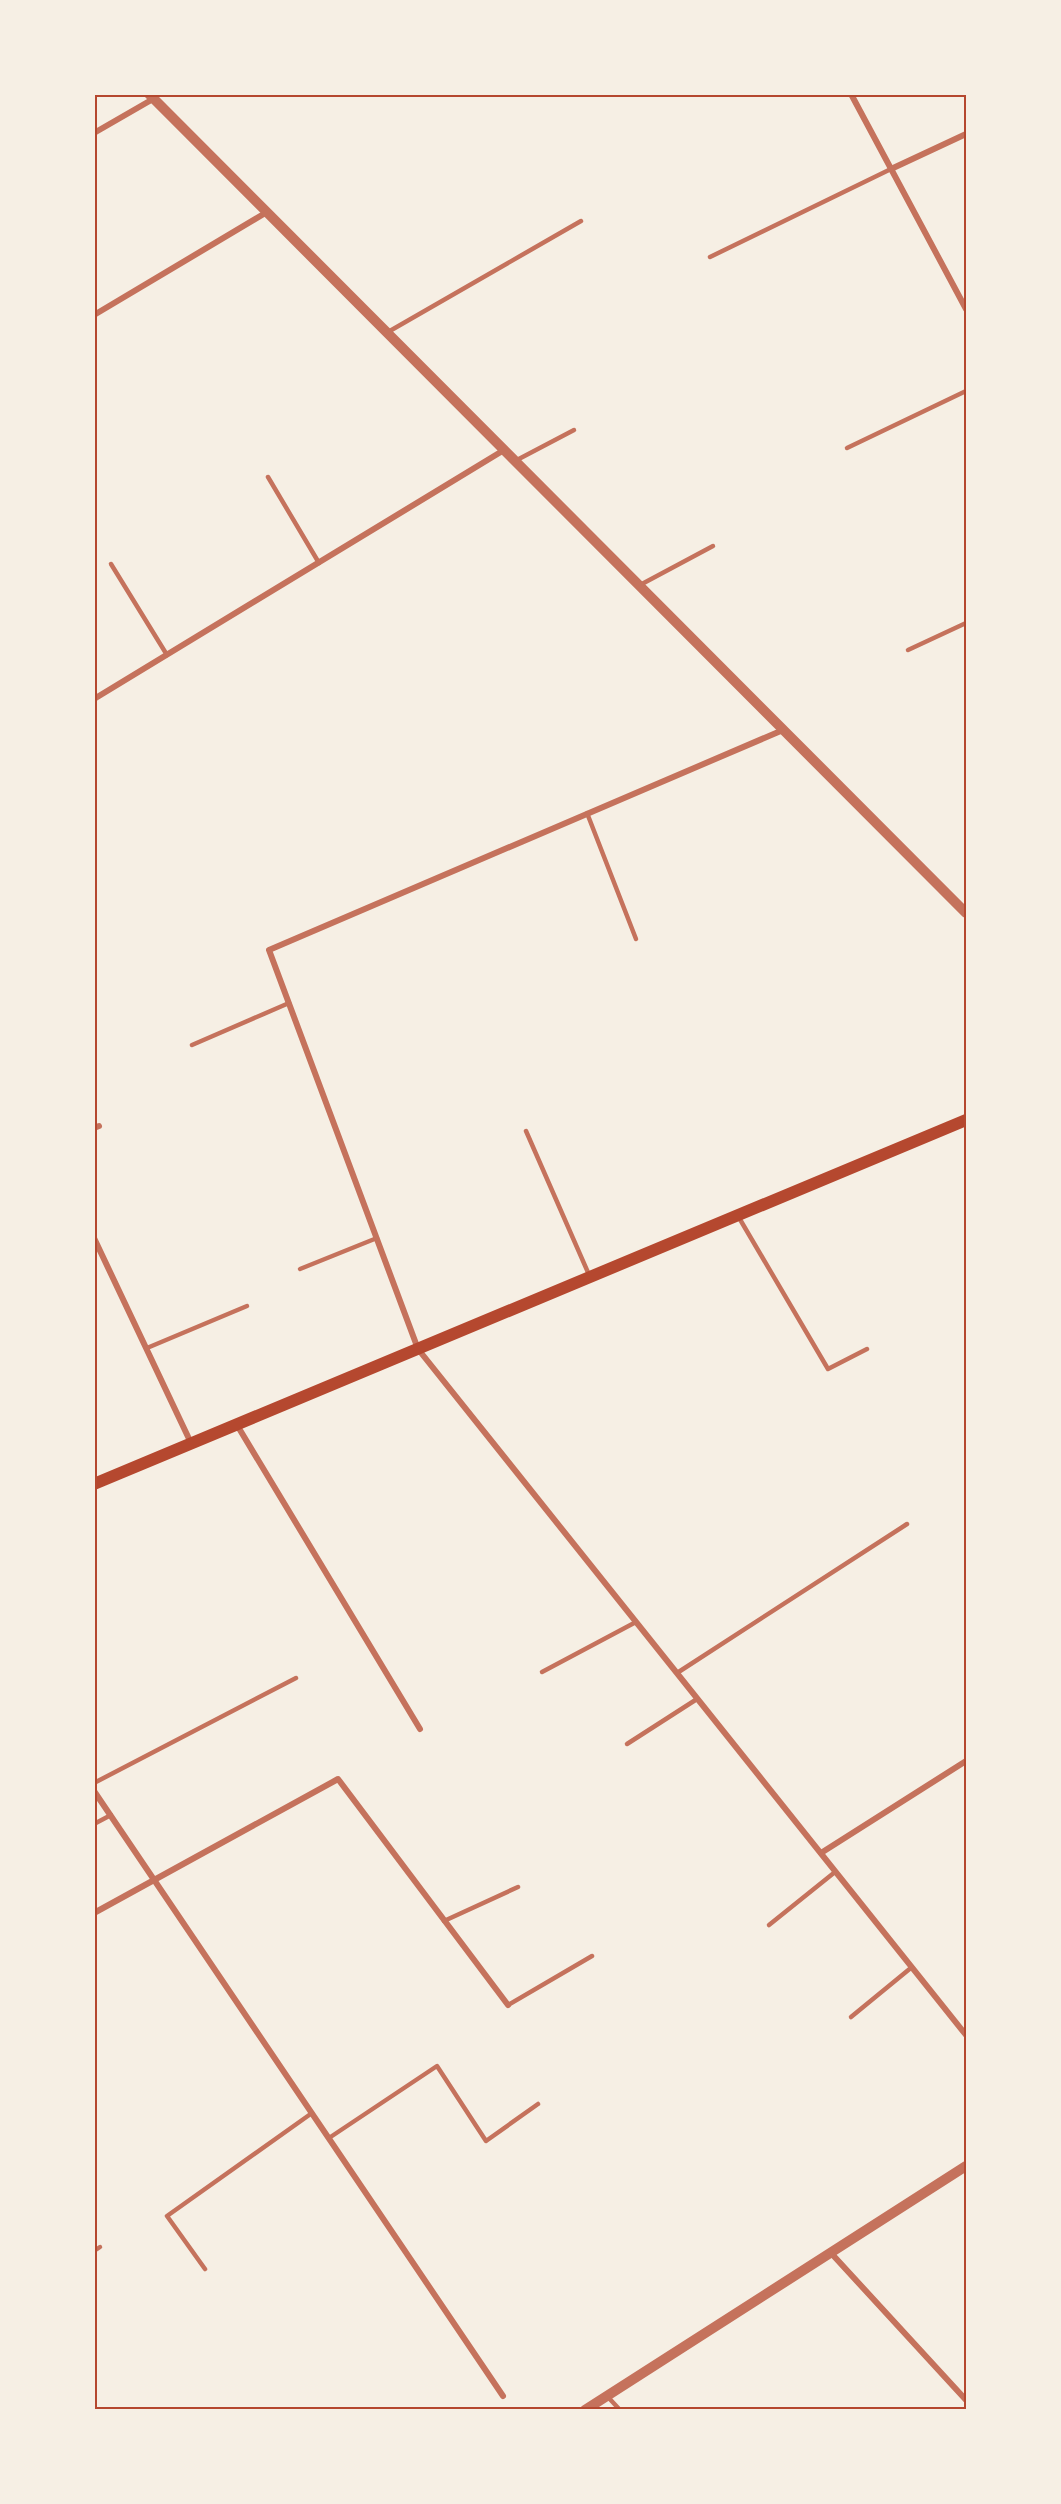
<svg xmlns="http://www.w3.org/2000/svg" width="1061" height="2504" viewBox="0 0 1061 2504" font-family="Manrope,sans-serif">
<rect width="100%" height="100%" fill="#f6efe4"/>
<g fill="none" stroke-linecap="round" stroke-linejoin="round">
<!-- service -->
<g stroke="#c5725c" stroke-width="4.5">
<polyline points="710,257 891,169"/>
<polyline points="388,332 581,221"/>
<polyline points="847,448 966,391"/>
<polyline points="515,461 574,430"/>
<polyline points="268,477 319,563"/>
<polyline points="111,564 167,655"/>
<polyline points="640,585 713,546"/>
<polyline points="908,650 966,623"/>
<polyline points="587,813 636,939"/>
<polyline points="192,1045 289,1003"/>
<polyline points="526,1131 590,1277"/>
<polyline points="738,1216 828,1369 867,1349"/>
<polyline points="300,1269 377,1238"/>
<polyline points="147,1348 247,1306"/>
<polyline points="542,1672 636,1622"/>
<polyline points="677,1673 907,1524"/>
<polyline points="627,1744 697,1699"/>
<polyline points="94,1783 296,1678"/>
<polyline points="94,1824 111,1815"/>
<polyline points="444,1921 518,1887"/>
<polyline points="769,1925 835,1872"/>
<polyline points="508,2005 592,1956"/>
<polyline points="851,2017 912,1967"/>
<polyline points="329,2138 437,2066 486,2141 538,2104"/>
<polyline points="94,2251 100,2247"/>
<polyline points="205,2269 167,2216 312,2113"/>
<polyline points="607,2396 620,2410"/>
</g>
<!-- minor -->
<g stroke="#c5725c" stroke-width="6">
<polyline points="851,94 966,309"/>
<polyline points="94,133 153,99"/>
<polyline points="891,169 966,134"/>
<polyline points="94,315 267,212"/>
<polyline points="94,699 504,450"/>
<polyline points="783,730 269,950 418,1349 966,2035"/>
<polyline points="94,1128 99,1126"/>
<polyline points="94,1238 191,1443"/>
<polyline points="237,1425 420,1729"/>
<polyline points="94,1791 503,2396"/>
<polyline points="821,1853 966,1761"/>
<polyline points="94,1913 338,1779 508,2005"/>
<polyline points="831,2253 966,2400"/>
</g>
<!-- tertiary -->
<g stroke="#c5725c" stroke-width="10">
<polyline points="149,94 966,913"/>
<polyline points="585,2410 966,2166"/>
</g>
<!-- secondary -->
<polyline stroke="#b5482f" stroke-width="12" points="94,1484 966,1120"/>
</g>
<!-- border -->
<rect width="1061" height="2504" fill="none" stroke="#f6efe4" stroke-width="192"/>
<rect x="96" y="96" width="869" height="2312" fill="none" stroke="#b5482f" stroke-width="2"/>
</svg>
